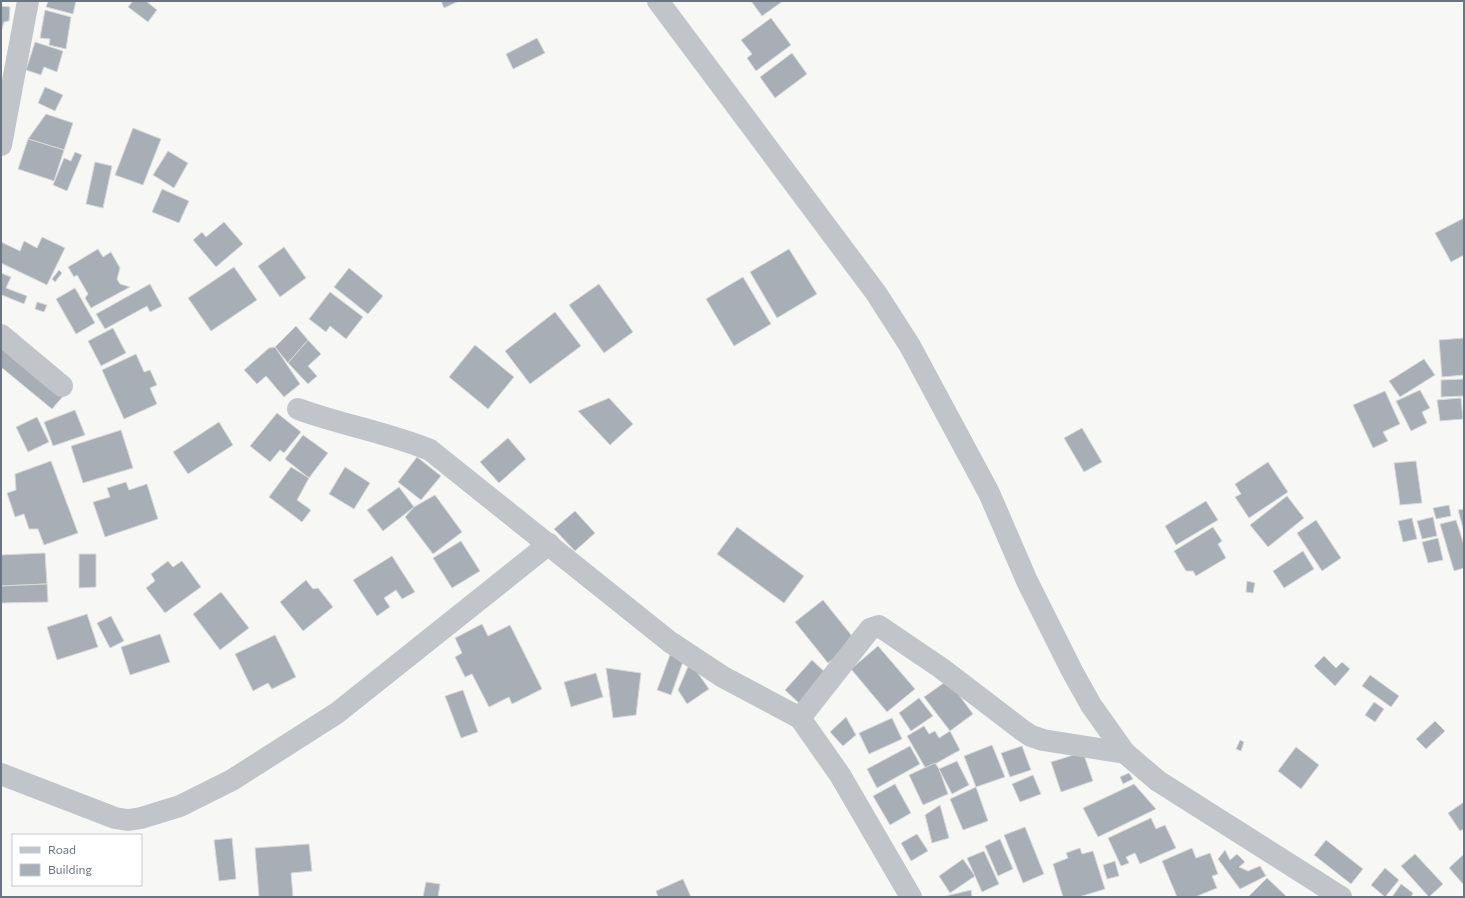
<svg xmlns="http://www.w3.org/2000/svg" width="1465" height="898" viewBox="0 0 1465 898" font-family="Commissioner,sans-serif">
<rect width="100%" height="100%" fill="#f7f8f5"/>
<!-- building -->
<g fill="#a8aeb5" stroke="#d9d9d8">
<polygon points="48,1 76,1 73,14 46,7"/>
<polygon points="133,1 146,1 157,10 148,22 128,7"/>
<polygon points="441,1 459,1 444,8"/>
<polygon points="751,1 783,1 762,16"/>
<polygon points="1,6 10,7 9,21 4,22 2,29"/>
<polygon points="45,10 71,17 66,49 49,45 50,39 40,38"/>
<polygon points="771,18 791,45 756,71 747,58 752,54 741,40"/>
<polygon points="537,38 545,53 513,69 506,54"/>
<polygon points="35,42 63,51 57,72 44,67 41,75 26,70"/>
<polygon points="792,53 807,74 775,98 760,77"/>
<polygon points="45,87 63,95 55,111 38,103"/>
<polygon points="46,114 73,123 64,150 28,139"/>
<polygon points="133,128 161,139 143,185 115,175"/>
<polygon points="28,139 64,150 54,181 18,169"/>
<polygon points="168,151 188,163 174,188 153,175"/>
<polygon points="75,152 82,155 67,191 53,185 64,158 71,161"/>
<polygon points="95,162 112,166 103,208 86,204"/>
<polygon points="162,189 189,201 179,223 152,212"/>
<polygon points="1464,218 1464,255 1451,262 1435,233"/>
<polygon points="224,222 243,244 216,267 193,240 202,232 206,237"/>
<polygon points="42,237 65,248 47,285 1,263 1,242 20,251 24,241 37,248"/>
<polygon points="284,247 306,278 280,297 258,266"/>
<polygon points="98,249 103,257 111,252 120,268 117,279 120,284 130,287 91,308 85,298 88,294 77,275 74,277 68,267"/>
<polygon points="789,249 817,294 777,318 750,272"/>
<polygon points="234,267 257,300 211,331 188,298"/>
<polygon points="349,268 383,296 368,314 334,287"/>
<polygon points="59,270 62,273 55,282 52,279"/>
<polygon points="1,273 11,277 6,288 27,296 24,304 2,295 1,296"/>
<polygon points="743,277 771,324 734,346 706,299"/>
<polygon points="150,284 162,306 150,312 147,306 105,329 96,314"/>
<polygon points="599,284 633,332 604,353 569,305"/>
<polygon points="75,288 95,323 76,334 56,299"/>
<polygon points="330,292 363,317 346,339 330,326 326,332 309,319"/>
<polygon points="37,302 47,305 44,312 35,309"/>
<polygon points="555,312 581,346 530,384 505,351"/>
<polygon points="296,326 308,340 288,363 275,347"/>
<polygon points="113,328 126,353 101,366 88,341"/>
<polygon points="1464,338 1464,375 1442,377 1439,340"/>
<polygon points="308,340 321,354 308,366 317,376 308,384 288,363"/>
<polygon points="1,341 65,394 52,409 1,367"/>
<polygon points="475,345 514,377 488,409 449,377"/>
<polygon points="275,347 300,384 284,397 266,376 257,384 244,370 269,348"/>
<polygon points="136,354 144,372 150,370 157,385 150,388 157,404 124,419 102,370"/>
<polygon points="1424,359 1435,375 1400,397 1389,381"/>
<polygon points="1464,379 1464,396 1441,397 1441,380"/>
<polygon points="1420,390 1430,408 1422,412 1427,423 1411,431 1396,401"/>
<polygon points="1385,391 1400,424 1383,432 1388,441 1373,448 1353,405"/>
<polygon points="609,398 633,424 610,445 578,411"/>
<polygon points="1461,398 1463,419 1440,421 1437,400"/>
<polygon points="75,410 85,435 53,446 44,422"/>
<polygon points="277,413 301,432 284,453 280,450 270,462 250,446"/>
<polygon points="37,417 49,442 28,452 16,427"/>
<polygon points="219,422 233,445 188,474 173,452"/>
<polygon points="1082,428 1102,462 1084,472 1064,438"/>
<polygon points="121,430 133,468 83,483 71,446"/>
<polygon points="303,435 328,453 309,478 285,459"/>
<polygon points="508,438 526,459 499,483 480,462"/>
<polygon points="417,457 441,476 421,500 398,482"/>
<polygon points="51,461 78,533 44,545 38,529 29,529 24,514 15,517 7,493 16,490 15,474"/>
<polygon points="1416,461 1422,503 1400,505 1394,463"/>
<polygon points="1268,462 1288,492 1249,518 1235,497 1241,494 1235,484"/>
<polygon points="291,467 309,478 297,500 311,510 302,522 269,497"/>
<polygon points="345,467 370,483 354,509 329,494"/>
<polygon points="126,482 129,490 147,484 158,519 105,537 93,502 110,497 107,488"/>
<polygon points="399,487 414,507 383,531 367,510"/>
<polygon points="435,495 462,532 433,554 405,517 414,507"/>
<polygon points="1287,496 1304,518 1268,547 1250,525"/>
<polygon points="1206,501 1218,520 1176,545 1165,526"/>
<polygon points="1449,505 1451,516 1436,519 1433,508"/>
<polygon points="1464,509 1464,532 1458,510"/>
<polygon points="575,511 595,533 575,551 554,529"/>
<polygon points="1433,517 1437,536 1422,539 1417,521"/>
<polygon points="1412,518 1417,539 1403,542 1398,521"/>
<polygon points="1316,520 1341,558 1322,571 1297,533"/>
<polygon points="1456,520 1464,545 1464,568 1454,571 1440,524"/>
<polygon points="737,527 804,576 784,603 717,554"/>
<polygon points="1213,527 1222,541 1218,544 1226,558 1196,576 1193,571 1186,571 1174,551"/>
<polygon points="1438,538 1443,560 1428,563 1422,542"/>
<polygon points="461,541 480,571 452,588 433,558"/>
<polygon points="1303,551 1314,569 1284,588 1273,571"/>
<polygon points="45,553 47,584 1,586 1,555"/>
<polygon points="79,554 96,554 96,587 79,588"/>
<polygon points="392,556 415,592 402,599 396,590 384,598 390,607 377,616 353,580"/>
<polygon points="168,561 173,567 182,561 201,587 165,613 146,588 155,581 151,574"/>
<polygon points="306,580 313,589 318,588 333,607 303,631 280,602"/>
<polygon points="1247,581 1255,583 1253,593 1246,592"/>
<polygon points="47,584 48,602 1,603 1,586"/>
<polygon points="221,592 249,628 220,650 193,614"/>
<polygon points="823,600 856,641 828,663 795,622"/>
<polygon points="87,614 98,647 57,660 47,627"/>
<polygon points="111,616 124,641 110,648 97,623"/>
<polygon points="482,624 488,636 510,625 542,689 512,704 509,697 489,707 472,674 465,677 455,657 462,653 455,638"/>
<polygon points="160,634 170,662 130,675 121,647"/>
<polygon points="275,635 296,677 272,689 268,683 253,691 235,654"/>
<polygon points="878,646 915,689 887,712 851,669"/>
<polygon points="670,655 684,659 671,695 657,690"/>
<polygon points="1324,656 1336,668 1342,662 1350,669 1335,686 1314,666"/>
<polygon points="812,660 829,676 801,705 785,690"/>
<polygon points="690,662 709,689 687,704 678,690"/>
<polygon points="606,668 641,673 636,715 613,718"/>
<polygon points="596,673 603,697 571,707 564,682"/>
<polygon points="1370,675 1399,696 1391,707 1362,686"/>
<polygon points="948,680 973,714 950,731 924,697"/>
<polygon points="463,690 478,732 461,738 445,696"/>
<polygon points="919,698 933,716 911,731 899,713"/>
<polygon points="1374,702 1384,709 1375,722 1365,715"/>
<polygon points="846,717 856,735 843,746 830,732"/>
<polygon points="892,718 902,739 869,754 859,733"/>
<polygon points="1435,721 1445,731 1426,749 1416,739"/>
<polygon points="924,726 929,734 935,731 939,738 950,731 960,750 926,769 907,736"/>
<polygon points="1240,740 1244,742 1241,751 1236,749"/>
<polygon points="992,745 1005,777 976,787 964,756"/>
<polygon points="910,746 920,764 877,788 867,769"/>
<polygon points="1022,746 1031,770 1010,777 1001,753"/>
<polygon points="1296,747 1319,765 1301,789 1278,771"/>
<polygon points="1083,752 1093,781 1061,792 1051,762"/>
<polygon points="957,761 969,785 952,794 939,769"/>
<polygon points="935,763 939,769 948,794 923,805 909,775"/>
<polygon points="1129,773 1133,779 1123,784 1120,777"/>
<polygon points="1033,775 1041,794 1020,802 1012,784"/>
<polygon points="895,784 911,813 890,825 873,796"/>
<polygon points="1134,784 1156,809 1098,837 1083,808"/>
<polygon points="976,787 988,821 963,830 950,799"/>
<polygon points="1464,802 1464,829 1460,831 1448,813"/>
<polygon points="940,805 949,838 932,843 925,815"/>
<polygon points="1151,818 1156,829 1165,825 1176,848 1140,864 1135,853 1126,857 1129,863 1121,866 1108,838"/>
<polygon points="1025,827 1044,874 1023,883 1004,835"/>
<polygon points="917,834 928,851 911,861 901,843"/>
<polygon points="232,838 236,879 219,881 214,840"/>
<polygon points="1000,839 1013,869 998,876 985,846"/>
<polygon points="1326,840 1363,869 1351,884 1314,855"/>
<polygon points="309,844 312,871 291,873 293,897 259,897 255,848"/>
<polygon points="1080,848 1082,854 1093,851 1105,889 1079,897 1063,897 1053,864 1068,858 1066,853"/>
<polygon points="1192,848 1196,858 1210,853 1218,874 1212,876 1217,888 1195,897 1177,897 1162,861"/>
<polygon points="1225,850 1230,860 1237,854 1245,862 1239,867 1248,871 1260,866 1266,876 1240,889 1218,859"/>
<polygon points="984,851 999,884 982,892 967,858"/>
<polygon points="1415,854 1443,884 1429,897 1401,866"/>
<polygon points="1464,854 1464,883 1463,884 1449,868"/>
<polygon points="963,859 975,876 950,893 939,876"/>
<polygon points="1115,861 1119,876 1107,879 1103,865"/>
<polygon points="1385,868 1399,880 1385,897 1371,885"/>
<polygon points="1267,878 1287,897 1248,897"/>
<polygon points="683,879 691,897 658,897 656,891"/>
<polygon points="426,882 440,884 438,897 423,897"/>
<polygon points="1401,884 1413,893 1411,897 1392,897"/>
<polygon points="971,890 972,897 942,897"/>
</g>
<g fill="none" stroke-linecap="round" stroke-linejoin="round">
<!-- minor -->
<g stroke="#c1c4c8" stroke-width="22">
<polyline points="658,1 876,293 910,346 989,493 1027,581 1072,671 1091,705 1125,753 1158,781 1341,897"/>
<polyline points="1,145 28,1"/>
<polyline points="1,335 62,386"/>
<path d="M298 409C341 425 387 432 430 450L670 642 723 677 800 718 840 775 911 897"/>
<polyline points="800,718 870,629 879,626 941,668 1022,730 1031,736 1043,740 1125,753"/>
<polyline points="1,774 115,818 128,820 141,818 180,806 232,780 337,713 549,544"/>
</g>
</g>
<!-- border -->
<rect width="1465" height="898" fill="none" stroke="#6a7583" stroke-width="4"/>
<!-- legend -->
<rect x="12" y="834" width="130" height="52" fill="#ffffff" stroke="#c3c8cd"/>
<rect x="20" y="847" width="20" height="6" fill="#c1c4c8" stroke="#c3c8cd"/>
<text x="48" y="854" font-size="12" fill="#6a7583">Road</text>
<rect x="20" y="864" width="20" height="12" fill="#a8aeb5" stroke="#c3c8cd"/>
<text x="48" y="874" font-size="12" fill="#6a7583">Building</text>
</svg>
